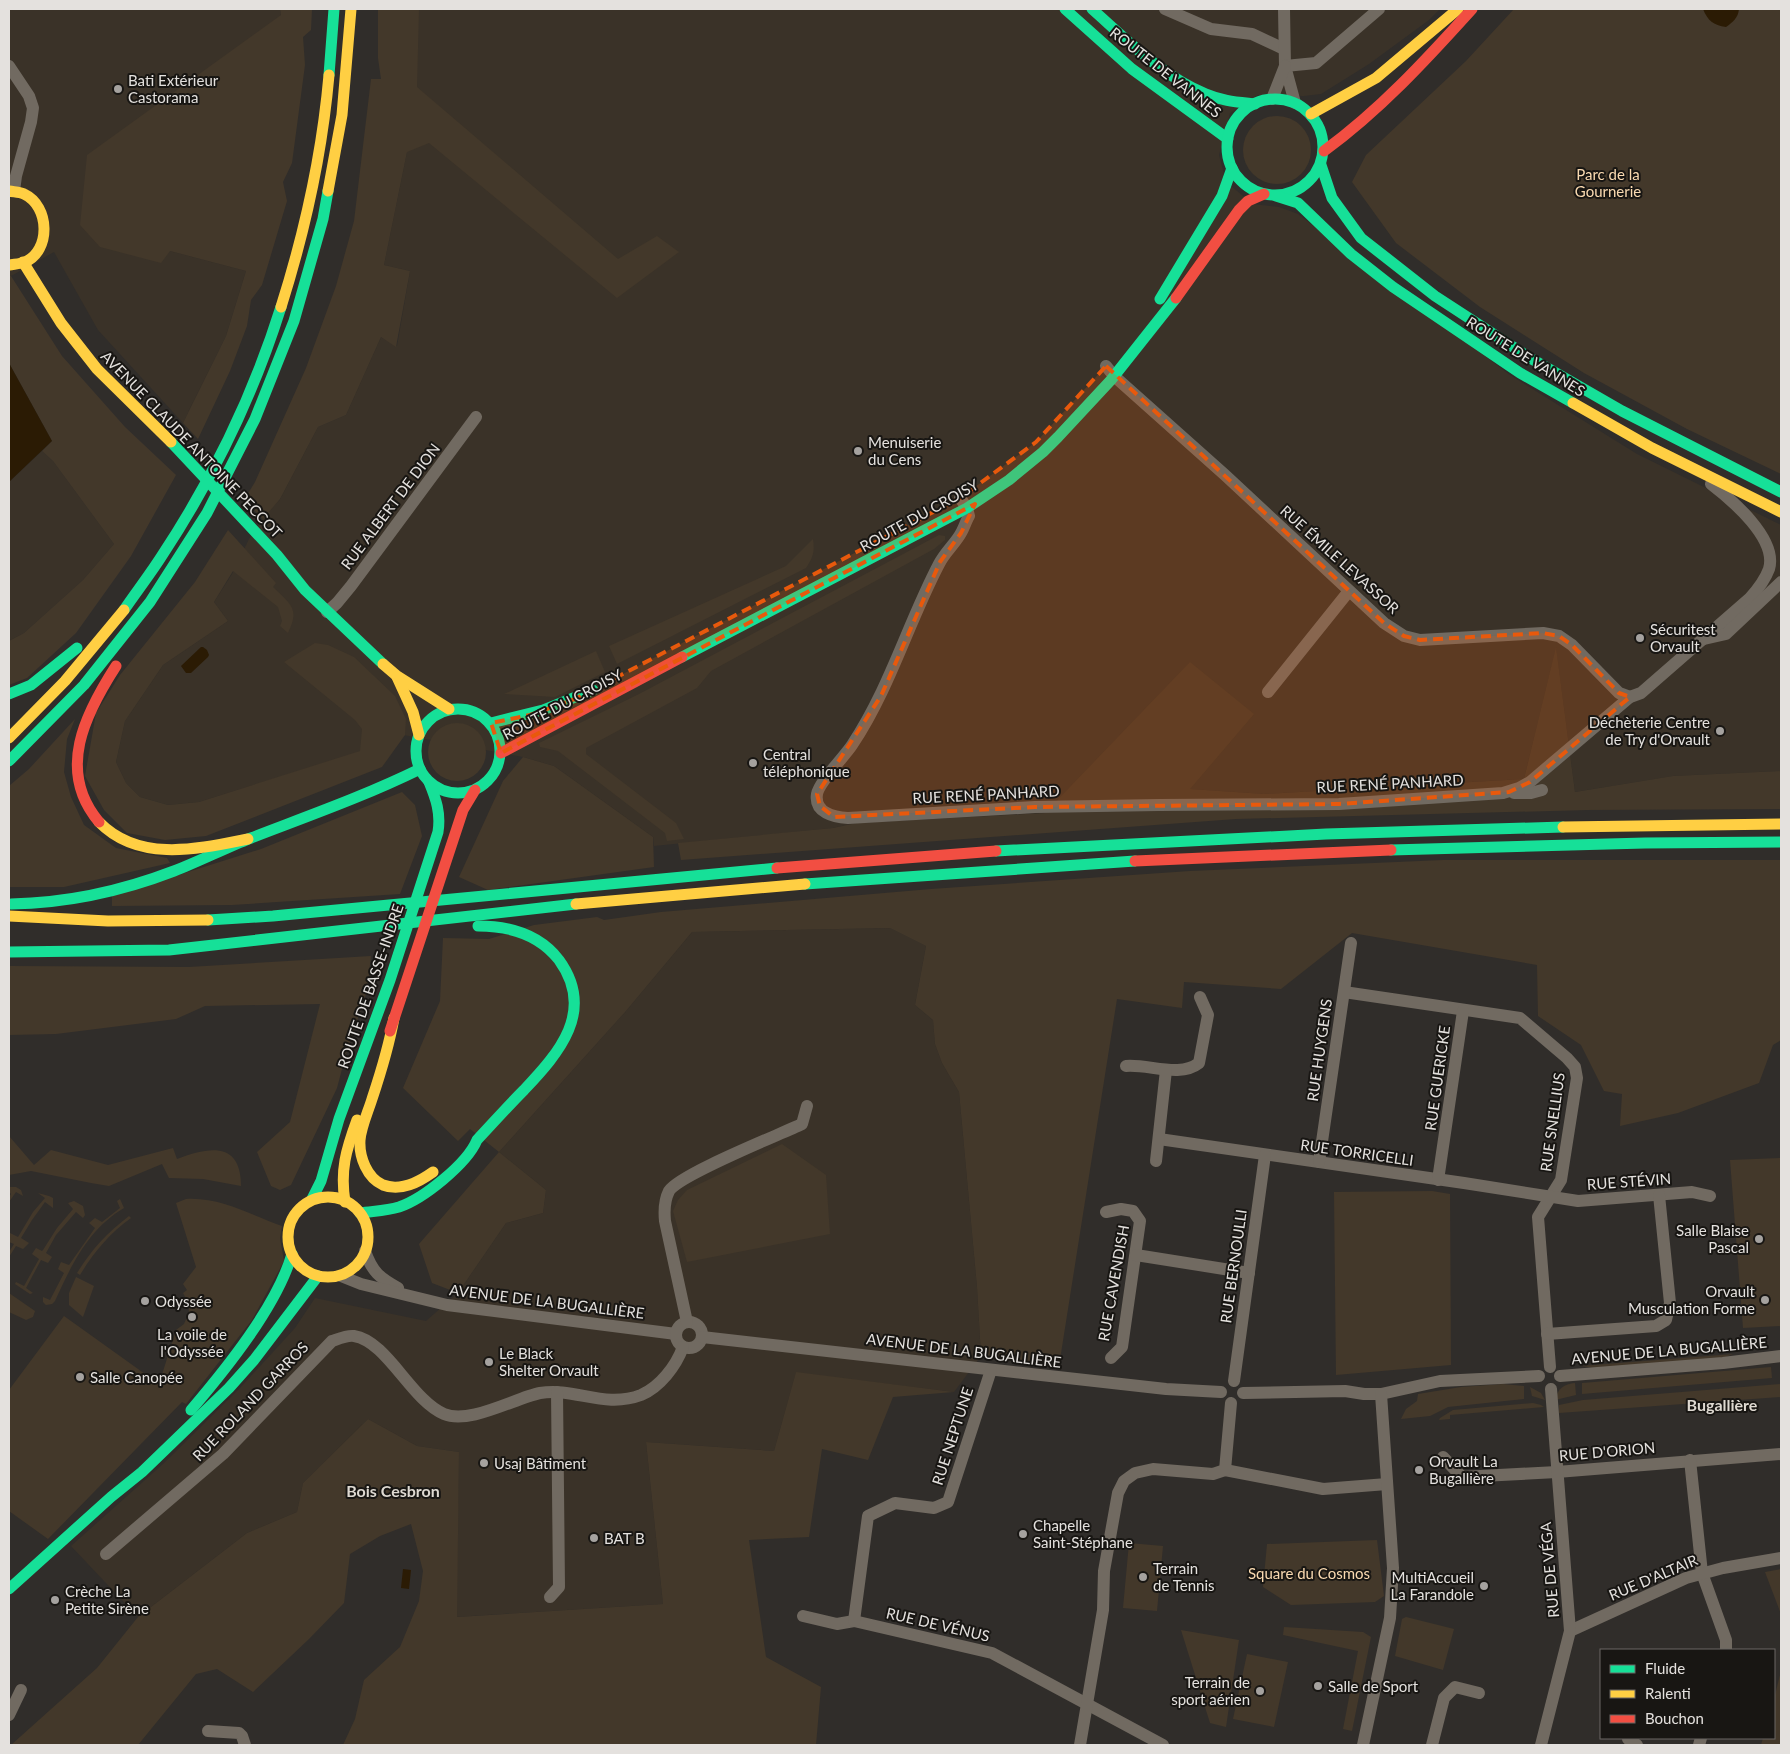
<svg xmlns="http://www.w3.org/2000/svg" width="1790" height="1754" viewBox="0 0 1790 1754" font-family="Lato,sans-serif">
<rect width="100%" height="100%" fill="#302d2a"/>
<!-- built -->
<g fill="#3a3228">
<polygon points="9,9 280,9 281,15 170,251 246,271 226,336 183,423 98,330 54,252 11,276 9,275"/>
<polygon points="395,9 1440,9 1429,20 1369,64 1321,94 1304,96 1258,95 1230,113 1219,155 1226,182 1253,204 1279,207 1298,214 1510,375 1637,454 1781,525 1781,771 1674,776 1575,792 1556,649 1524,779 1264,794 1189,789 1045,813 856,823 833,828 654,846 653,837 554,766 523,757 398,734 354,754 199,802 168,805 140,797 126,783 116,762 125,721 163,665 228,621 214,602 232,574 249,539 264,517 280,499 318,427 346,415 381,337 397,346 410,271 384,265 407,152"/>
<polygon points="42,451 53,461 114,544 83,580 24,633 9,641 9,482"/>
<polygon points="890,928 926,946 915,1005 933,1020 935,1044 942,1063 959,1092 977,1287 981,1356 954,1392 796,1373 774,1451 646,1442 663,1604 456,1617 459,1452 417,1446 368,1419 303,1483 297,1512 247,1533 138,1617 71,1546 163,1464 239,1389 295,1328 315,1298 426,1321 458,1293 506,1223 543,1213 546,1190 499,1152 626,1011 692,932"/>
</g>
<!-- green -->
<g fill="#43382a">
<polygon points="280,9 312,9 311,30 303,37 305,65 292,163 283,182 287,201 262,285 251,300 247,326 230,371 198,439 183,423 226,336 246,271 170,251 161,263 100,247 80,225 87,155 281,15"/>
<polygon points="378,9 419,9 417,87 618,259 657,236 679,252 617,298 429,143 407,152 384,265 410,271 396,347 381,337 346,415 318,427 280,499 263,519 244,500 255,482 306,368 336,286 354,221 371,79 381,79 378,58"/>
<polygon points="1514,9 1781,9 1781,474 1687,429 1584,373 1480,307 1396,243 1352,182 1366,155 1466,61"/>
<circle cx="1277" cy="150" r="34"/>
<polygon points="9,275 11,276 62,356 125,427 176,475 131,556 76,633 27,678 9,685 9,641 24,633 83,580 114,544 53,461 42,451 52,441 9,363"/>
<path d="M228 530 276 583 273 587C291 605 300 608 288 633L280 626 282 621 278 607 233 571 214 602 228 621 163 665 125 721 116 762 126 783 140 797 168 805 199 802 360 751 362 729 355 720 284 662 315 643 328 645 354 657 395 696 406 719 405 735 382 767 206 836 165 840 127 833 104 810 85 776 96 713 120 675 195 582Z"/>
<polygon points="939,535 945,536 945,540 934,549 711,671 697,688 586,748 586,754 676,823 684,839 667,841 665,833 558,751 540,747 539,743 639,694"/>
<path d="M813 539C815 551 813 558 806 568L617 664 609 646 786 566Z"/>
<polygon points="1556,647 1575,792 1673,776 1781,771 1781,809 1588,810 1236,819 681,860 678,843 833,828 856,823 1045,813 1190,662 1254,714 1190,789 1264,794 1524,779"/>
<polygon points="596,651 605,672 555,697 504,694"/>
<polygon points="75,719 67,739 64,772 71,797 84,825 116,848 167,858 170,863 64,887 9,887 9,786 29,769"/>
<circle cx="457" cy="752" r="29"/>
<polygon points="523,757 554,766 653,837 654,867 488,890 459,877 503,781"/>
<polygon points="402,792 415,805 422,836 400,894 232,905 112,906 112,896 261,849"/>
<polygon points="1443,860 1781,860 1781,1040 1773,1045 1759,1083 1678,1113 1620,1126 1622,1094 1604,1091 1581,1045 1538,1016 1537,965 1352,933 1281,989 1184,982 1182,1008 1117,999 1059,1366 981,1356 977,1287 959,1092 942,1063 935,1044 933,1020 915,1005 926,946 890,928 692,932 626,1011 499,1152 546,1190 543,1213 506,1223 458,1293 432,1283 419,1244 499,1152 470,1129 458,1141 403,1088 440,1001 443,938 489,939 534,925 597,917 604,920 661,912 931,889 1190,871"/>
<polygon points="371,956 367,991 346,1054 337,1088 291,1185 280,1190 271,1186 257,1152 290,1122 320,1004 205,1006 176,1019 56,1034 9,1035 9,966 189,967"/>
<path d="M9 1136 34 1165 51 1150 108 1165 173 1148 177 1159C209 1147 241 1141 241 1186L203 1179 169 1178 162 1164 109 1186 91 1183 31 1171 9 1175Z"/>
<polygon points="782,1144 826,1175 830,1234 687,1262 673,1211 678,1200 687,1190"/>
<polygon points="1781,1158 1781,1326 1743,1328 1730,1160"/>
<polygon points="9,1187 16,1187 21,1190 23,1196 16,1192 9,1202 9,1197 11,1194 9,1192"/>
<polygon points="1432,1191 1450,1194 1451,1365 1336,1375 1334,1192"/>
<polygon points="38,1193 49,1196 53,1198 53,1208 45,1202 32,1220 21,1238 29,1243 23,1249 16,1246 9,1257 9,1252 14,1244 9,1242 10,1233 18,1237 33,1212 45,1198"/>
<path d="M120 1199 124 1208C88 1229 71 1266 55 1301L52 1304 46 1305 43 1302V1297L50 1300 64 1273 58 1269 61 1262 69 1265 95 1228 89 1223 95 1218 102 1222 120 1208 117 1201Z"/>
<path d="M186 1199C221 1197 250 1215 282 1226L280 1238 284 1261 252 1320 186 1404 182 1402 48 1539 9 1511V1390L64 1316 159 1384 176 1330 184 1324 189 1312 188 1302 183 1293 187 1290 183 1284 196 1267 176 1203Z"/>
<polygon points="74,1201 83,1206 85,1215 83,1218 76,1212 56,1235 46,1253 52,1257 48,1263 41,1260 26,1288 33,1293 30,1294 15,1284 16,1282 24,1286 39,1259 32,1254 36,1248 42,1251 43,1250 57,1228 73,1209 68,1203"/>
<path d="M129 1216 131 1218C109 1234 94 1252 80 1275L77 1273C94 1247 105 1235 129 1216Z"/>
<polygon points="76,1277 94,1286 83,1317 69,1305 69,1293"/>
<polygon points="9,1293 35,1311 33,1317 26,1320 9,1312"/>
<polygon points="1733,1354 1719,1360 1608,1370 1581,1366"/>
<polygon points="1771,1367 1772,1378 1582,1394 1582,1383"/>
<polygon points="796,1372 954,1392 893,1397 868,1460 822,1449 809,1537 749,1540 766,1657 821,1687 816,1745 343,1745 355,1719 364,1680 400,1647 419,1601 423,1571 411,1524 380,1536 350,1554 344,1603 309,1639 253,1692 217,1669 196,1674 138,1745 11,1745 97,1668 138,1617 247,1533 297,1512 303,1483 368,1419 417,1446 459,1452 457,1617 663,1604 646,1442 774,1451"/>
<path d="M1575 1383 1576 1395 1555 1400C1558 1388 1564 1384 1575 1383Z"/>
<polygon points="1503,1384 1524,1386 1524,1399 1448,1407 1430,1416 1401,1419 1406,1409 1417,1401 1418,1394 1461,1387"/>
<polygon points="1781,1384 1781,1397 1559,1413 1559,1405 1583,1400"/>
<polygon points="1530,1387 1541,1393 1545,1400 1532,1396"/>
<polygon points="1533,1403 1541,1405 1544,1407 1450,1415 1450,1419 1439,1420 1440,1418 1453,1410"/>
<polygon points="1377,1540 1384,1596 1375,1602 1291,1605 1263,1587 1267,1544"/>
<polygon points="1129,1543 1163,1546 1157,1611 1123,1608"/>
<polygon points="1781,1569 1781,1614 1765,1572"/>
<polygon points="1406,1617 1454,1629 1443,1670 1395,1656 1402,1619"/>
<polygon points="1284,1627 1363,1632 1371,1637 1352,1731 1343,1729 1358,1651 1283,1635"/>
<polygon points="1181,1630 1239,1640 1226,1727 1210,1723"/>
<polygon points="1247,1654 1288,1662 1274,1727 1233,1719"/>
<polygon points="1781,1671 1781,1745 1761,1745 1763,1738 1774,1738 1774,1699"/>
</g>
<!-- water -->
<g fill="#2b1b04">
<path d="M1703 9H1739C1738 18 1733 22 1726 27 1713 25 1708 21 1703 9Z"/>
<polygon points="9,363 52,441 9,482"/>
<polygon points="201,647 203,647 207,650 209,655 208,657 191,673 186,673 181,666"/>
<polygon points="403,1569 411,1570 409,1589 401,1588"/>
</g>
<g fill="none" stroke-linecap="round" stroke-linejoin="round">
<!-- street -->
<g stroke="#716a61" stroke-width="12">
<polyline points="1165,9 1211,29 1252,34 1284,49"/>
<polyline points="1284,9 1285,66 1295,103"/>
<polyline points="9,66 29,96 33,108 31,122 16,176 14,191"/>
<polyline points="1285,66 1316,63 1379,9"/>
<polyline points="1272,99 1285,66"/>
<polyline points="1106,366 1114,376 1225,475 1384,623 1404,636 1420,640 1543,633 1559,636 1572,645 1619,693 1630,697"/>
<path d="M960 498 967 508 969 516C966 521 964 528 961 533 955 544 945 552 939 564 908 623 890 688 852 745 845 756 819 782 817 794 814 813 834 817 848 818L1035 807 1159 805 1339 804 1503 793 1519 788 1530 782 1630 697 1641 693 1750 598C1758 589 1765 580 1769 569 1778 539 1732 500 1711 484"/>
<polyline points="327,612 337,603 351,586 476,417"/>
<polyline points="1704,639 1726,634 1781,582"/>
<polyline points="1268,692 1349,591"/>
<polyline points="1514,793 1531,793 1542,790"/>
<polyline points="1344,992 1520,1018 1567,1058 1575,1067 1577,1078 1561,1180 1538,1217 1550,1367"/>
<path d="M1126 1066C1149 1064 1180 1078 1199 1063L1208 1015 1200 997"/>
<polyline points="1159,1139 1464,1183 1578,1201 1692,1192 1710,1196"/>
<polyline points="1156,1161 1166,1070"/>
<polyline points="1319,1162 1351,943"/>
<polyline points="1438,1180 1463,1011"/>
<polyline points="1106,1212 1121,1209 1133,1211 1140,1221 1122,1347 1111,1358"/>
<path d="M365 1251C372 1272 380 1278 398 1288"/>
<polyline points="1136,1255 1249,1273"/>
<polyline points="341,1276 361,1284 447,1305 676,1334"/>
<circle cx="689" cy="1335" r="13"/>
<path d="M687 1322 665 1221C664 1211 664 1201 669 1191 680 1174 779 1135 802 1124L807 1106"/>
<polyline points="1547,1334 1656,1326 1666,1320 1670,1303 1659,1195"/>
<polyline points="702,1337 1166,1389 1221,1392"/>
<polyline points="1560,1376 1723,1363 1781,1356"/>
<polyline points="1234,1381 1265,1155"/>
<polyline points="1243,1393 1345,1391 1364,1394 1381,1394 1440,1381 1539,1376"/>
<polyline points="1443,1457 1462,1477 1557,1472 1781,1454"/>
<polyline points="1690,1460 1702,1573 1726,1640 1726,1650"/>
<polyline points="1225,1470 1323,1489 1387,1484"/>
<path d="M106 1554 223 1454 332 1341C338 1339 347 1335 354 1336 387 1341 411 1400 444 1414 469 1425 515 1398 540 1393 575 1387 604 1409 641 1395 660 1387 676 1366 683 1347"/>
<polyline points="550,1597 559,1587 557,1392"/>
<polyline points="803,1616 837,1624 854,1621 992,1653 1163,1745"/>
<polyline points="854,1621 868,1516 895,1503 934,1508 948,1502 991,1370"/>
<polyline points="1570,1631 1686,1578 1723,1568 1781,1558"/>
<polyline points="9,1715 21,1690"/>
<polyline points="208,1731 239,1733 242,1736 245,1745"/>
<polyline points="1628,1739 1637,1745"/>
<polyline points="1080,1745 1103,1610 1104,1571 1118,1493 1124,1481 1135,1473 1153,1469 1213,1474 1225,1470 1231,1403"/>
<polyline points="1363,1745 1390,1618 1393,1568 1381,1394"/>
<polyline points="1432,1745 1444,1698 1455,1687 1479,1693"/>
<polyline points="1541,1745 1570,1631 1551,1389"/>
<polyline points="1699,1745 1701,1738"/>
</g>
<!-- fast -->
<g stroke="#16e098" stroke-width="11">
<polyline points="1065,9 1132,69 1228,139"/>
<path d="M1092 9C1127 40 1162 76 1206 94 1222 101 1238 102 1255 104"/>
<polyline points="329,75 334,9"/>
<circle cx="1275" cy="147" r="48"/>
<polyline points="1321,165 1332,198 1361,238 1435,296 1530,358 1622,411 1781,492"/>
<polyline points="1276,196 1298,203 1351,254 1393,287 1520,373 1573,403"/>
<polyline points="1160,299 1222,196 1232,168"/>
<polyline points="171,442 277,555 305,590 383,664"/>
<path d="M124 610C137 591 151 573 163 554 213 478 254 393 281 307"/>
<polyline points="682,657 967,508 1009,480 1043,452 1058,437 1111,380 1176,298"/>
<polyline points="9,694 31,685 77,648"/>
<circle cx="458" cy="751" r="42"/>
<polyline points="491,723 543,710 593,690"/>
<polyline points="9,761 84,685 150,602 207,513 255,419 294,321 323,219 328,191"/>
<polyline points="1391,850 1645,843 1781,842"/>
<polyline points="996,851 1326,834 1563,827"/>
<polyline points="805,884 1135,861"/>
<path d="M11 904C67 903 122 891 174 871 200 861 225 848 251 838 308 816 365 796 420 769"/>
<polyline points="208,920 273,916 777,868"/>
<polyline points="9,952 169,950 576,904"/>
<path d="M312 1199 321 1181 339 1119 390 980 438 832C441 813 436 799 429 782"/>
<path d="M360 1213C373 1211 386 1211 399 1207 423 1199 467 1164 477 1140 493 1123 508 1106 524 1090 559 1053 596 1011 559 960 539 934 510 926 478 926"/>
<path d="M191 1410C226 1369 277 1306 292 1254"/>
<polyline points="9,1589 111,1497 142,1472 229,1388 254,1360 318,1276"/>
</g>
<!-- slow -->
<g stroke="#ffcf43" stroke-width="11">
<polyline points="1311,114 1376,78 1458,9"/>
<path d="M9 191C14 192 20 192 24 194 50 206 51 251 25 262 20 264 14 264 9 265"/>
<polyline points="328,191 342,115 351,9"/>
<polyline points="23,262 61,323 97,369 171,442"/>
<path d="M281 307C305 231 322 155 329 75"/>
<polyline points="1573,403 1652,448 1781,512"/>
<polyline points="383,664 397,676 449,709"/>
<polyline points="397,677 413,712 419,735"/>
<polyline points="9,738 65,681 124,610"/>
<path d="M99 822C139 863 198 849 248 839"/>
<polyline points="1563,827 1781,824"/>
<polyline points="576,904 805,884"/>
<polyline points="9,916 108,921 208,920"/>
<path d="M394 1018C389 1046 381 1072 372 1099 368 1112 361 1127 360 1140 359 1157 367 1178 383 1185 401 1192 419 1182 433 1172"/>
<circle cx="328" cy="1237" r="40"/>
<path d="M345 1202C340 1170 346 1150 357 1120"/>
</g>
<!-- jam -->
<g stroke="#f24e42" stroke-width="11">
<path d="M1324 151C1380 110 1426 60 1472 9"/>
<polyline points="1176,298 1239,210 1248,201 1264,194"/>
<polyline points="501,753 682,657"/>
<path d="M99 822C56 771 85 714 116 666"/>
<polyline points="1135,861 1391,850"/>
<polyline points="777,868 996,851"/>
<polyline points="390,1031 463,810 475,790"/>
</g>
</g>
<!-- marked area -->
<path fill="#e8590c" fill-opacity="0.2" stroke="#e8590c" stroke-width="4" stroke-dasharray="10 6" stroke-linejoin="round" d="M1106 366 1384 623 1404 636 1420 640 1543 633 1559 636 1572 645 1619 693 1630 697 1530 782 1509 792 1339 804 1035 807 834 817 820 806 817 794 881 696 940 562 961 533 975 504 501 753 491 723 530 715 575 699 960 498 1036 442Z"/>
<!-- markers -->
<g fill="#a5a29f" stroke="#181613" stroke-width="2">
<circle cx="118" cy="89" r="5"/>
<circle cx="858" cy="451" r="5"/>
<circle cx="1640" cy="638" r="5"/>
<circle cx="1720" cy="731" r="5"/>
<circle cx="753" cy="763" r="5"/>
<circle cx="1759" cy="1239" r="5"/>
<circle cx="1765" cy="1300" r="5"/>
<circle cx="145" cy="1301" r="5"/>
<circle cx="192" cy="1317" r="5"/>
<circle cx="489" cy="1362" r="5"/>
<circle cx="80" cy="1377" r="5"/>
<circle cx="484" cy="1463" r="5"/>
<circle cx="1419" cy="1470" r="5"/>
<circle cx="1023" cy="1534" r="5"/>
<circle cx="594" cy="1538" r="5"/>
<circle cx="1143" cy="1577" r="5"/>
<circle cx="1484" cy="1586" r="5"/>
<circle cx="55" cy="1600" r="5"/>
<circle cx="1318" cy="1686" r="5"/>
<circle cx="1260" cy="1691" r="5"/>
</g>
<g text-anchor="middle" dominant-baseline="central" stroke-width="4" stroke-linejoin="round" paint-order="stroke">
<!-- street labels -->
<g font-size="15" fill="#e4e1de" stroke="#181613">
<text transform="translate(1166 72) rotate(38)">ROUTE DE VANNES</text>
<text transform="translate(1526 356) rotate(32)">ROUTE DE VANNES</text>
<text transform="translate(192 444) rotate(46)">AVENUE CLAUDE ANTOINE PECCOT</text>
<text transform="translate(390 506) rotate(-53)">RUE ALBERT DE DION</text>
<text transform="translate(919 515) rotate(-29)">ROUTE DU CROISY</text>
<text transform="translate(1340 559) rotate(42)">RUE ÉMILE LEVASSOR</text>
<text transform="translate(562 704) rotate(-28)">ROUTE DU CROISY</text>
<text transform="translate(1390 783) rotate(-3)">RUE RENÉ PANHARD</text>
<text transform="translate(986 794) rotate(-3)">RUE RENÉ PANHARD</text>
<text transform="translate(370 986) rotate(-71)">ROUTE DE BASSE-INDRE</text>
<text transform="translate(1319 1050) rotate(-82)">RUE HUYGENS</text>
<text transform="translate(1437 1078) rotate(-82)">RUE GUERICKE</text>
<text transform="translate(1552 1122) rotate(-82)">RUE SNELLIUS</text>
<text transform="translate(1357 1152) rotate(8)">RUE TORRICELLI</text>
<text transform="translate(1629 1181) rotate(-4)">RUE STÉVIN</text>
<text transform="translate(1233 1266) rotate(-82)">RUE BERNOULLI</text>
<text transform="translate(1113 1283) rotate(-80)">RUE CAVENDISH</text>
<text transform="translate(547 1301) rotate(7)">AVENUE DE LA BUGALLIÈRE</text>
<text transform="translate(964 1350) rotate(7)">AVENUE DE LA BUGALLIÈRE</text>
<text transform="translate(1669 1350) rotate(-5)">AVENUE DE LA BUGALLIÈRE</text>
<text transform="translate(250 1401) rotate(-46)">RUE ROLAND GARROS</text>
<text transform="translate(952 1436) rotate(-72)">RUE NEPTUNE</text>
<text transform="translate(1607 1451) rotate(-5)">RUE D'ORION</text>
<text transform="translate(1549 1570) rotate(-95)">RUE DE VÉGA</text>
<text transform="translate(1653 1577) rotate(-23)">RUE D'ALTAIR</text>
<text transform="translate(938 1624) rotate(13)">RUE DE VÉNUS</text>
</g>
<!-- poi labels -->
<g font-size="15" fill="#e4e1de" stroke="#181613" text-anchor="start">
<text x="128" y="80">Bati Extérieur<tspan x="128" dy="17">Castorama</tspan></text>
<text x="868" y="442">Menuiserie<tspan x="868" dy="17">du Cens</tspan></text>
<text x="1650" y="629">Sécuritest<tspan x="1650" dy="17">Orvault</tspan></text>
<text x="1710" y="722" text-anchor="end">Déchèterie Centre<tspan x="1710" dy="17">de Try d'Orvault</tspan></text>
<text x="763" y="754">Central<tspan x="763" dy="17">téléphonique</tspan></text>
<text x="1749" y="1230" text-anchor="end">Salle Blaise<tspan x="1749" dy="17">Pascal</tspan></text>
<text x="1755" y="1291" text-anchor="end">Orvault<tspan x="1755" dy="17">Musculation Forme</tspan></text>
<text x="155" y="1301">Odyssée</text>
<text x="192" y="1334" text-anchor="middle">La voile de<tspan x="192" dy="17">l'Odyssée</tspan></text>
<text x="499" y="1353">Le Black<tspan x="499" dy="17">Shelter Orvault</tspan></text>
<text x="90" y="1377">Salle Canopée</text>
<text x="1429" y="1461">Orvault La<tspan x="1429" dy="17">Bugallière</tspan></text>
<text x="494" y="1463">Usaj Bâtiment</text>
<text x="1033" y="1525">Chapelle<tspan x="1033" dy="17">Saint-Stéphane</tspan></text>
<text x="604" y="1538">BAT B</text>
<text x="1153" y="1568">Terrain<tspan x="1153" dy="17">de Tennis</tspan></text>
<text x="1474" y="1577" text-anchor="end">MultiAccueil<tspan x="1474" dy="17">La Farandole</tspan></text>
<text x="65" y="1591">Crèche La<tspan x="65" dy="17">Petite Sirène</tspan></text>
<text x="1250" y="1682" text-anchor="end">Terrain de<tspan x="1250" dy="17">sport aérien</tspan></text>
<text x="1328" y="1686">Salle de Sport</text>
</g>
<!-- park labels -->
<g font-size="15" fill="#fadab1" stroke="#181613">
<text x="1608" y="174">Parc de la<tspan x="1608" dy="17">Gournerie</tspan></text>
<text x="1309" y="1573">Square du Cosmos</text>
</g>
<!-- neighbourhood labels -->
<g font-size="16" font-weight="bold" fill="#ded9d1" stroke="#181613">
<text x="1722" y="1404">Bugallière</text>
<text x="393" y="1490">Bois Cesbron</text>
</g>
</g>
<!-- border -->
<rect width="1790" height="1754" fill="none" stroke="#e4e1de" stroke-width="20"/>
<!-- legend -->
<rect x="1600" y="1649" width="175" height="90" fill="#181613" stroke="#6a6764"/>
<rect x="1610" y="1665" width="25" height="8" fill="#16e098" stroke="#6a6764"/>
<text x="1645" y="1674" font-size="15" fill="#e4e1de">Fluide</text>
<rect x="1610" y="1690" width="25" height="8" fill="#ffcf43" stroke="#6a6764"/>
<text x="1645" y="1699" font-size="15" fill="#e4e1de">Ralenti</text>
<rect x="1610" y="1715" width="25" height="8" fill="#f24e42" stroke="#6a6764"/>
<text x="1645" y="1724" font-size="15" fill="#e4e1de">Bouchon</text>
</svg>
